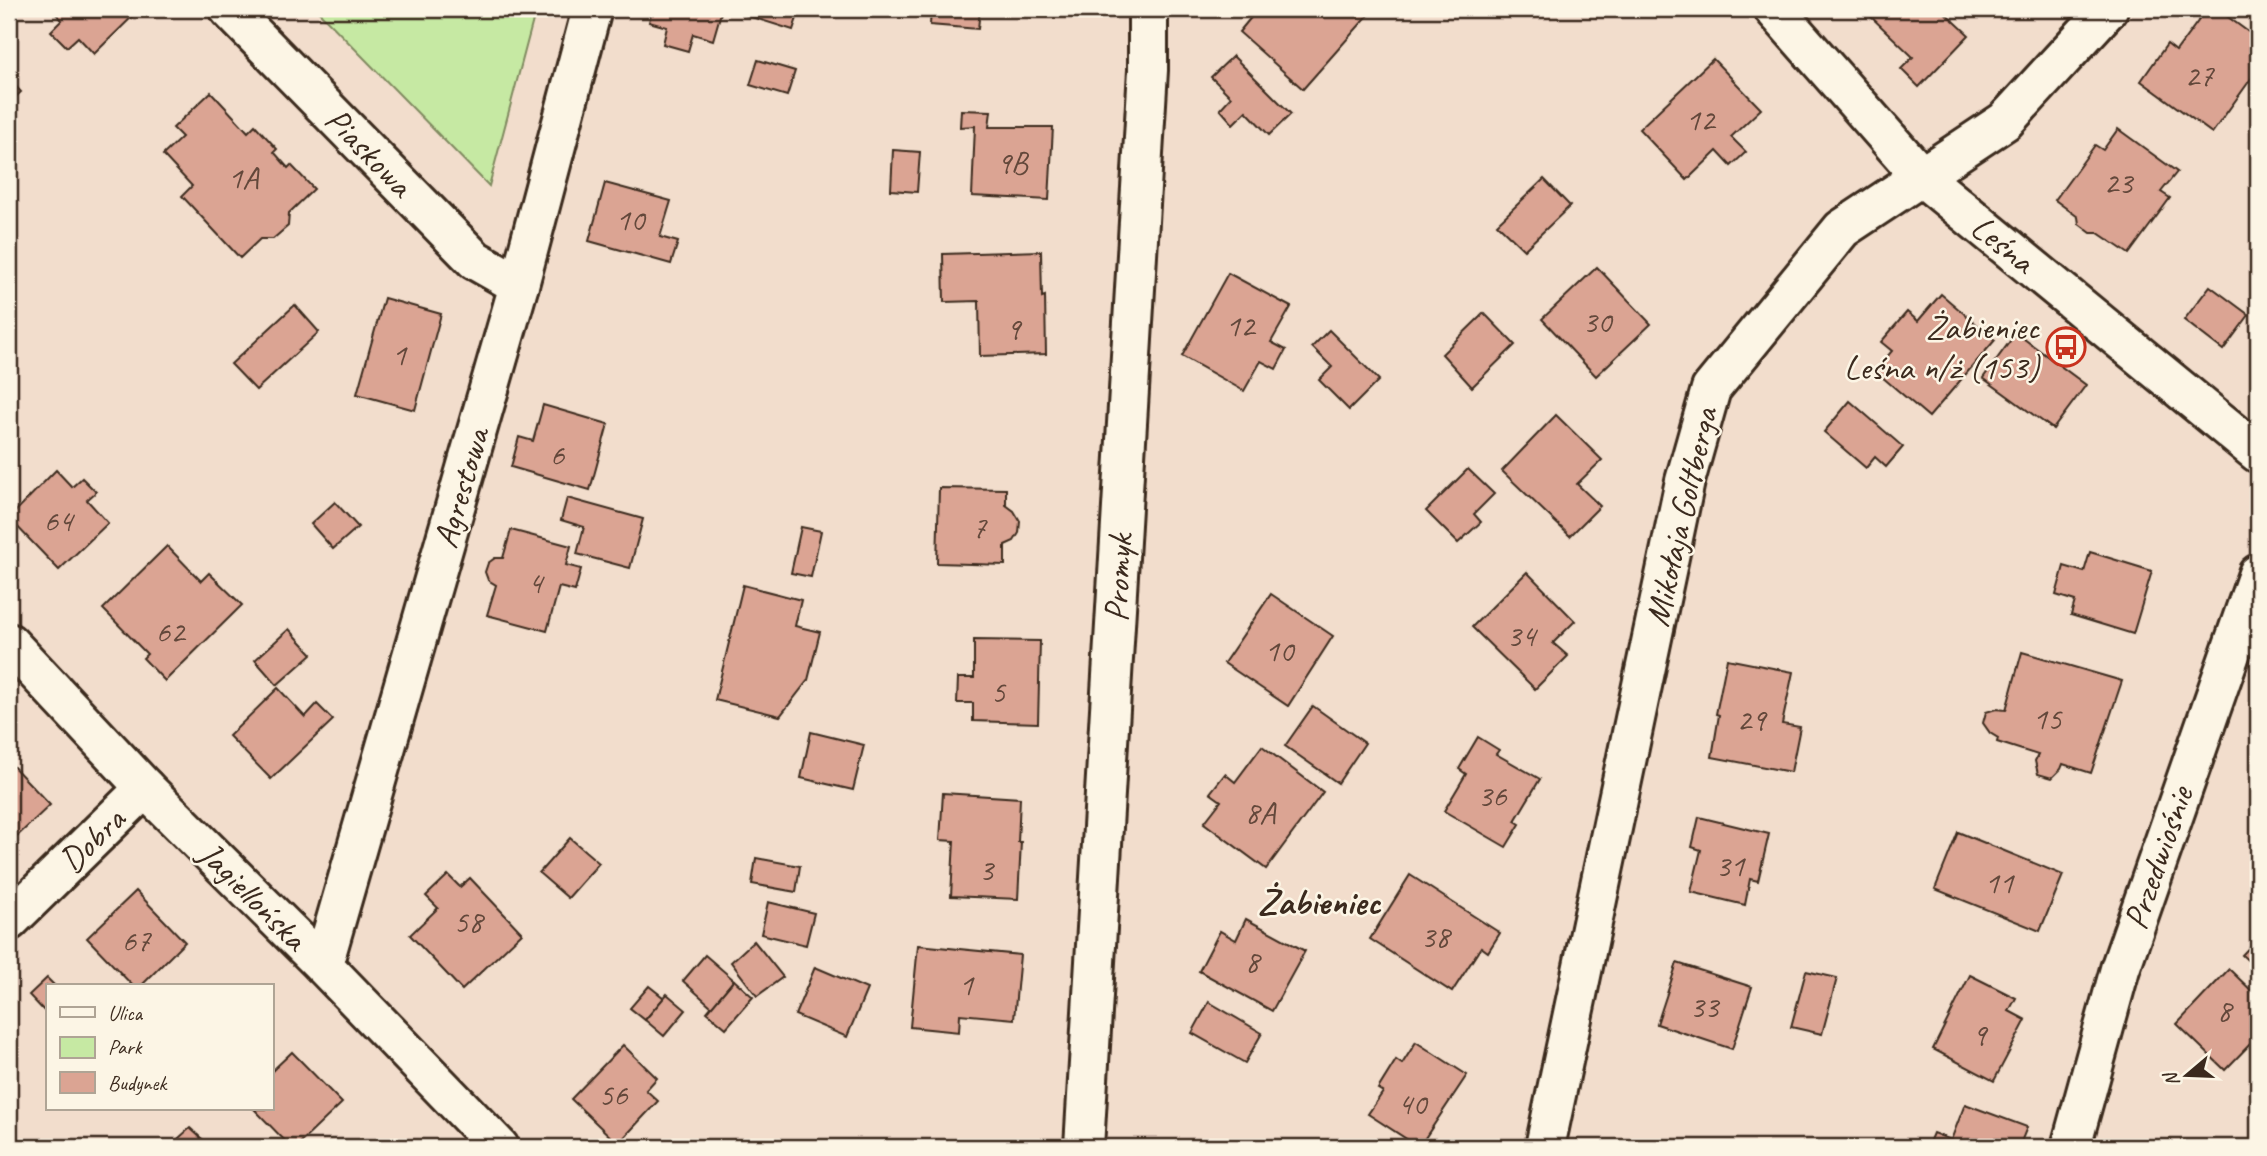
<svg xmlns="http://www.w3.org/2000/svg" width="2267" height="1156" viewBox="0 0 2267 1156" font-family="Caveat,sans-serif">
<rect width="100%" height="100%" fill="#f2ddcc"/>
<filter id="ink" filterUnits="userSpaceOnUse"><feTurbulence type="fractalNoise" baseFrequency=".0143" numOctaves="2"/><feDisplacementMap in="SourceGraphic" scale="14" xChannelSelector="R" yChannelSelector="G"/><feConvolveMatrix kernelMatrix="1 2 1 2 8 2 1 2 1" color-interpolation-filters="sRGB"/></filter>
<g filter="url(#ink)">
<!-- green -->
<polygon fill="#c6e9a3" stroke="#808a60" stroke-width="2" points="316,9 536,9 489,186"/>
<!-- building -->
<g fill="#dba493" stroke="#3b2a1e" stroke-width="2">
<polygon points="51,9 140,9 94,54 78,37 67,47 51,31 62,20"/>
<polygon points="652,9 722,9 713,40 693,34 688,51 663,44 667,27 649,22"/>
<polygon points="744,9 800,9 793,30 742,14"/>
<polygon points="931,9 980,9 978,29 930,25"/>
<polygon points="1246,9 1369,9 1372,11 1303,89 1239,32 1253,15"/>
<polygon points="1869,9 1941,9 1969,35 1919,87 1901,69 1913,57 1866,12"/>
<polygon points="2207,9 2217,9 2258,39 2258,69 2212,133 2141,81 2167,44 2176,51"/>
<polygon points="1233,56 1291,114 1269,135 1246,111 1233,124 1220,109 1231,97 1211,77"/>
<polygon points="1713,59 1761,109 1731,137 1746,152 1731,166 1717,151 1687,180 1639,129"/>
<polygon points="758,60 795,71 787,96 750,85"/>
<polygon points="9,79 21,92 9,103"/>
<polygon points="211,92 248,132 255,125 277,149 274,152 288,168 291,165 314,189 289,213 288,226 273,239 260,239 240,258 182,196 192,186 163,155 182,137 173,128"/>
<polygon points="961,110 991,111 989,127 1053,127 1049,200 972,196 975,126 960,127"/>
<polygon points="2118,129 2177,172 2161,192 2170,198 2129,254 2098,233 2091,233 2079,224 2078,217 2055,200 2095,145 2103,150"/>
<polygon points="893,150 920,152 917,192 891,190"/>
<polygon points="1544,179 1570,206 1524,250 1497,224"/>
<polygon points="605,183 671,201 660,237 678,242 671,264 589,241"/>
<polygon points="1041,251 1042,297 1045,296 1046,354 980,356 979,301 944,302 943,254"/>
<polygon points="1597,267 1651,324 1596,376 1542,319"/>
<polygon points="1228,273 1291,307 1271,342 1286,350 1276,369 1261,361 1244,391 1182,356"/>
<polygon points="2210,286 2249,315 2223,350 2184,320"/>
<polygon points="1941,294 1995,340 1929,417 1875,371 1892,351 1881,342 1907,312 1918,321"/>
<polygon points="384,298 441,314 415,410 357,394"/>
<polygon points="295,305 319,332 256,390 231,364"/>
<polygon points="1484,313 1515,345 1472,387 1442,354"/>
<polygon points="1329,330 1379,380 1349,410 1319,380 1332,367 1312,347"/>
<polygon points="2016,333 2086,385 2053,429 1983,378"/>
<polygon points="1850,401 1903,447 1886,467 1875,457 1866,468 1824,432"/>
<polygon points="543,405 608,424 590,490 511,467 519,437 533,441"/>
<polygon points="1556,415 1602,460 1577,484 1600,506 1570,536 1502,471"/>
<polygon points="1468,469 1494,494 1474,514 1481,522 1458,543 1426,511"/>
<polygon points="56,470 72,487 82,478 96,492 87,500 108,523 59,570 9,518"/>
<polygon points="939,488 1006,489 1006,505 1014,511 1020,521 1019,533 1014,541 1005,545 1005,565 937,563"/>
<polygon points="567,498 643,519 630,568 577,554 584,527 561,520"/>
<polygon points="335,502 358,527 333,549 311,524"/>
<polygon points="801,527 821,531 811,577 791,573"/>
<polygon points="511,530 571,546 566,565 581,569 575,591 559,587 547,631 487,615 496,585 488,580 485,572 488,563 495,558 503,558"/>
<polygon points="167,546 201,581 209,573 242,605 165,681 143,658 147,654 103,609"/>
<polygon points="2090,552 2152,571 2133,634 2071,615 2075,601 2056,595 2064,566 2084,572"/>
<polygon points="1527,572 1575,621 1553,643 1568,656 1535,689 1472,627"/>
<polygon points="743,585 801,600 795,626 820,632 808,680 780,716 715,700"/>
<polygon points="1271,594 1333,636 1288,706 1224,663"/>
<polygon points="289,629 312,654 277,685 255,660"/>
<polygon points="974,640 1040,641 1038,723 973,721 973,703 957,703 958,678 974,678"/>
<polygon points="2022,652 2122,681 2091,773 2063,764 2061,769 2052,778 2038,774 2035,761 2038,755 1997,742 1998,738 1990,733 1983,723 1986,712 1996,709 2006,710"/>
<polygon points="1727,659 1793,672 1782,724 1800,727 1791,772 1712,757 1719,715 1716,714"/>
<polygon points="278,688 305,717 317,704 333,720 271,779 229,736"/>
<polygon points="1313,706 1365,743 1338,783 1285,746"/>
<polygon points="811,732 864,745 853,790 801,778"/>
<polygon points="1478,737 1499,750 1496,754 1540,779 1515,821 1520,824 1506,847 1444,811 1466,774 1459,769"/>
<polygon points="1262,746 1323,792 1266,869 1204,823 1221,801 1210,793 1225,774 1235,782"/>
<polygon points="9,762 50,805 9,844"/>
<polygon points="943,793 1020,798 1018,842 1021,842 1018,899 951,896 954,841 940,840"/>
<polygon points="1699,817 1769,834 1758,881 1750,879 1745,905 1691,892 1701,850 1692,847"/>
<polygon points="1958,832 2063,875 2040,931 1935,889"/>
<polygon points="570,838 599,863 568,898 539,873"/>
<polygon points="756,858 800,866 796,892 752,884"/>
<polygon points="448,875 460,887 470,878 522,933 462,990 410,935 438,908 426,896"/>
<polygon points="1410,875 1500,933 1488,952 1481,947 1452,992 1370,939"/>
<polygon points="136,891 185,942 141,986 133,986 87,938"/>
<polygon points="768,902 814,913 806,945 761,934"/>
<polygon points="1246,919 1305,951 1272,1011 1199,971 1220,931 1236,940"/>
<polygon points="2258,938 2258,970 2242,955"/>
<polygon points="754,941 783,977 757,996 731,962"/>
<polygon points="918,945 1020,955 1014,1019 960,1014 959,1032 910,1027"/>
<polygon points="705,955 734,980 712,1007 683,981"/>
<polygon points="1677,963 1752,987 1732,1049 1657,1024"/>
<polygon points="815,967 867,989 847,1037 795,1015"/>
<polygon points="2229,969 2258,997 2258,1036 2225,1070 2177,1024"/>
<polygon points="1806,971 1837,978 1822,1034 1791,1027"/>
<polygon points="1970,975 2016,998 2009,1011 2026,1020 1994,1081 1933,1049"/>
<polygon points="47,978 55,986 47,986 47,1014 29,995"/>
<polygon points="734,980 753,997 726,1028 707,1012"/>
<polygon points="649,986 664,998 645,1020 630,1008"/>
<polygon points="667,994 686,1010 664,1036 645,1020"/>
<polygon points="1209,1002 1262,1033 1245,1063 1192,1033"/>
<polygon points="1416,1042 1467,1075 1419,1147 1368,1114 1383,1092 1378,1089 1396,1060 1402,1064"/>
<polygon points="623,1045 657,1078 646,1090 658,1101 618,1144 571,1099"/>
<polygon points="292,1052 342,1103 296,1147 291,1147 254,1109 271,1109 271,1072"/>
<polygon points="1965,1104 2027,1127 2019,1147 1927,1147 1933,1133 1951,1140"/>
<polygon points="190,1128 202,1139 193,1147 170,1146"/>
<polygon points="202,1139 210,1147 193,1147"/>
<polygon points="1653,1140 1667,1147 1649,1147"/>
</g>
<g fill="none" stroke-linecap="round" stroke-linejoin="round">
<!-- minor casing -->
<g stroke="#3b2a1e" stroke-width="44">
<g id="minor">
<polyline points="229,9 475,260 519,285"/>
<polyline points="1774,9 1922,177 2258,453"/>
<polyline points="9,643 145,788 323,965 499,1147"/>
<polyline points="9,921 145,788"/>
<polyline points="323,965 519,285 592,9"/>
<polyline points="1084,1147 1148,70 1148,9"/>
<polyline points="1545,1147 1685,481 1711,389 1842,229 2005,121 2108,9"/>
<polyline points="2071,1147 2120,969 2258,574"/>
</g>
</g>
<!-- minor -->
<use href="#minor" stroke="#fcf5e5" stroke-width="38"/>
</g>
</g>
<!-- icons -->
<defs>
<g id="bus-ring" transform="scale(2.0125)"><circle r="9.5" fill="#fcf5e5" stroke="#c8321e" stroke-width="1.5"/><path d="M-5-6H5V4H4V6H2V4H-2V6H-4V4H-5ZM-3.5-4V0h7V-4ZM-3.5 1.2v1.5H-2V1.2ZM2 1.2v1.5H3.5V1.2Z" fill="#c8321e"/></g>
</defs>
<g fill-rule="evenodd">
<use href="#bus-ring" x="2066" y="347"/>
</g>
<g text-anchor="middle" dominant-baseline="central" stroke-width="5" stroke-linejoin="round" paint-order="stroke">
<!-- number labels -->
<g font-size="32" fill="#63483b">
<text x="2199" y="75">27</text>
<text x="1700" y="119">12</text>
<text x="1012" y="162">9B</text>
<text x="243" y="177">1A</text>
<text x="2118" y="182">23</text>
<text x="630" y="219">10</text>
<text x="1597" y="321">30</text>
<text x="1240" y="325">12</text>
<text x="1013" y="328">9</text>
<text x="399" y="354">1</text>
<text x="557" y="454">6</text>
<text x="58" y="520">64</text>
<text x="979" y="527">7</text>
<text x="535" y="582">4</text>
<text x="170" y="631">62</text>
<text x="1521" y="635">34</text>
<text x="1279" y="650">10</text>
<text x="998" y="691">5</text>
<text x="2047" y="718">15</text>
<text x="1751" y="719">29</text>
<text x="1492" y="795">36</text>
<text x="1260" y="812">8A</text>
<text x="1730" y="865">31</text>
<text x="986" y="869">3</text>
<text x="1999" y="882">11</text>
<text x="468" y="921">58</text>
<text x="1435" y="936">38</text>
<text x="136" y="940">67</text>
<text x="1252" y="961">8</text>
<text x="966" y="984">1</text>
<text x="1704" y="1006">33</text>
<text x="2224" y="1010">8</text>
<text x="1979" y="1034">9</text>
<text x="613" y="1094">56</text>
<text x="1412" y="1103">40</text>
</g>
<!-- street labels -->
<g font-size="35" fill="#3b2a1e" stroke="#fcf5e5">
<text transform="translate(369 152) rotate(46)">Piaskowa</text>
<text transform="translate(2003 244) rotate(39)">Leśna</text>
<text transform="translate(461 488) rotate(-74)">Agrestowa</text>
<text transform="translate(1681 517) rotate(-77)">Mikołaja Goltberga</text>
<text transform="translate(1118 578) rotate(-87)">Promyk</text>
<text transform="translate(92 840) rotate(-44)">Dobra</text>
<text transform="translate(2158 858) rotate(-71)">Przedwiośnie</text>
<text transform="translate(253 896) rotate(45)">Jagiellońska</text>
</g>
<!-- poi labels -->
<g font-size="35" fill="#3b2a1e" stroke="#fcf5e5" text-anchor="end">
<text x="2039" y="327">Żabieniec<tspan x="2039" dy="40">Leśna n/ż (153)</tspan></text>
</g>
<!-- neighbourhood labels -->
<g font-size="37" font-weight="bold" fill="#3b2a1e" stroke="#fcf5e5">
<text x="1319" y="901">Żabieniec</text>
</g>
</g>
<!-- margin -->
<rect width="2267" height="1156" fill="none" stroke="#fcf5e5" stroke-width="35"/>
<rect x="18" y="18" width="2232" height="1121" fill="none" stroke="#3b2a1e" stroke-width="2.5" filter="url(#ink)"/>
<!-- legend -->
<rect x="46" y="984" width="228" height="126" fill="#fcf5e5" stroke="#afa495" stroke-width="2"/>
<rect x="60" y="1007" width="35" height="10" fill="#fcf5e5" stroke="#afa495" stroke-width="2"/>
<text x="108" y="1020" font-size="21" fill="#3b2a1e">Ulica</text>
<rect x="60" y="1037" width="35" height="21" fill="#c6e9a3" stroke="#afa495" stroke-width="2"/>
<text x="108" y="1054" font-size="21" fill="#3b2a1e">Park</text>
<rect x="60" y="1072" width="35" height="21" fill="#dba493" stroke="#afa495" stroke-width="2"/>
<text x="108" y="1090" font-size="21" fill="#3b2a1e">Budynek</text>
<!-- north arrow -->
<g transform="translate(2187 1075) rotate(251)" stroke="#fcf5e5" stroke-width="5" paint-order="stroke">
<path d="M0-5L12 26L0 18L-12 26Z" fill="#3b2a1e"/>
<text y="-10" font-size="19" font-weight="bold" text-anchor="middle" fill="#3b2a1e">N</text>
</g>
</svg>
